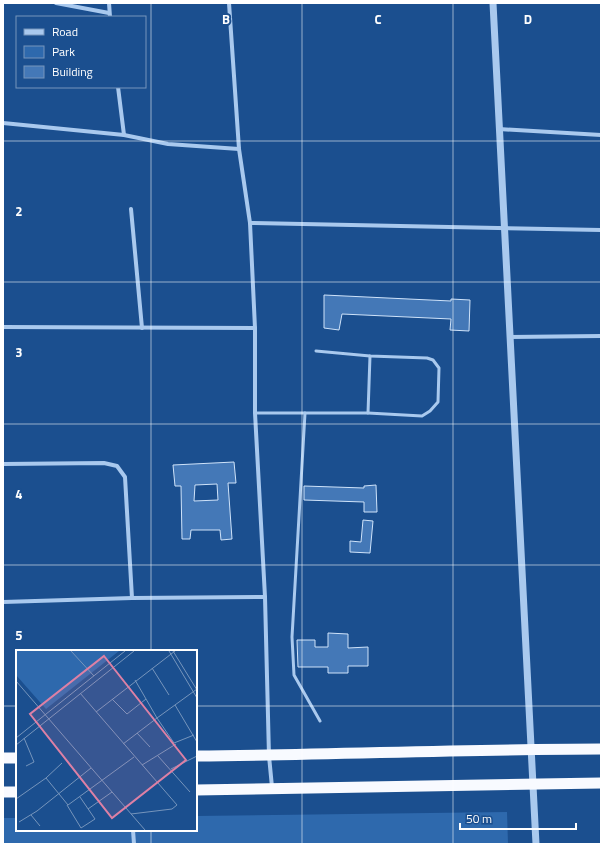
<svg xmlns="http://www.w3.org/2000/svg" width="604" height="847" viewBox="0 0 604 847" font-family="'Titillium Web',sans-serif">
<rect width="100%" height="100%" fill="#1b4f8f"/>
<!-- green -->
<polygon fill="#2e69ad" points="507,812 508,844 3,844 3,818 17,818 17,830 196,830 196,816"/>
<!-- building -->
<g fill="#4478b7" stroke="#cfe3fa" fill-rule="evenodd">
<polygon points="324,295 451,301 451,299 470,300 469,331 450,330 451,319 342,314 339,330 324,328"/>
<path d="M234 462 236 483H228L232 539 221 540 220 530H191L190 539H182L181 486H175L173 465ZM217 484 218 500 194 501 195 485Z"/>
<polygon points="376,485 377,512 364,512 364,502 304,500 304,486 364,488 364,486"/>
<polygon points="363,520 373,521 370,553 350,552 350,541 361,542"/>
<polygon points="328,633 348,634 348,648 368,647 368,666 348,666 348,673 328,673 328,667 298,667 297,640 315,640 315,647 328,647"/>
</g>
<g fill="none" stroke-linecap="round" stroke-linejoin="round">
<!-- service -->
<g stroke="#a9c9ee" stroke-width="3">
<polyline points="255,413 368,413 422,416 430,411 438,402 439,368 433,360 427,358 370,356 316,351"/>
<polyline points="305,413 292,637 294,675 320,721"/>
<polyline points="368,413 370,356"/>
</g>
<!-- minor -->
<g stroke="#a9c9ee" stroke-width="4">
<polyline points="56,3 109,13"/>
<polyline points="109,3 110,17"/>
<polyline points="229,3 239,149 250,223 255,328 255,413 265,597 269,756 272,787"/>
<polyline points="118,87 124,135"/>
<polyline points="3,123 124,135 168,144 239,149"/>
<polyline points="499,129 601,135"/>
<polyline points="131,209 142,328"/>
<polyline points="250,223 601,230"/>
<polyline points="3,327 255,328"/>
<polyline points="510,337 601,336"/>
<polyline points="3,464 104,463 117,466 125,477 132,598"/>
<polyline points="3,602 132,598 265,597"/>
<polyline points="133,830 134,844"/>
</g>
<!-- tertiary -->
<polyline stroke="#a9c9ee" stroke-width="7" points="493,3 536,844"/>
<!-- trunk -->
<g stroke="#f8faff" stroke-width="11">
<path d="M196 756C331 755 466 749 601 749"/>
<polyline points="3,758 17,758"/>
<polyline points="196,790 601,783"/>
<polyline points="3,792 17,792"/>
</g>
</g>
<!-- grid -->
<path fill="none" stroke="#fff" stroke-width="1" stroke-opacity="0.55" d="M151 3V651M302 3V844M453 3V844M3 141H601M3 282H601M3 424H601M3 565H601M3 706H17M196 706H601M151 830V844"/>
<!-- overview -->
<g transform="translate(16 650)">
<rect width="181" height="181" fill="#1b4f8f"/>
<path d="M0 1H103L30 59 0 25Z" fill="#2e69ad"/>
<path fill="none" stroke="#7695bc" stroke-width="1" d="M55 1 78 26M153 1 181 48M157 1 181 40M136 18 153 45M119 30 141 68 181 39M0 31 129 180M64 43 161 155 156 159 115 164M96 49 111 64 130 49M159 55 181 92M80 62 159 1M121 83 134 97M0 88 109 1M8 88 18 112 10 116M107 94 141 68 158 93 178 85M0 95 118 1M142 106 174 142M126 115 160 94M155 119 181 106M30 128 46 113M0 149 30 128 52 155 118 107M51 155 65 178 79 169 64 147M72 159 96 142M15 165 24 176M3 172 21 161 75 118"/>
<path fill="#dd80a5" fill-opacity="0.15" stroke="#dd80a5" stroke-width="2" d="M88 6 170 110 96 168 14 64Z"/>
<rect width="181" height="181" fill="none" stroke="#fff" stroke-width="2"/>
</g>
<g font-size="13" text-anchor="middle" font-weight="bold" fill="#fff" stroke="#1b4f8f" stroke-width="4" stroke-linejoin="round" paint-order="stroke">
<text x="226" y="24">B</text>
<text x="378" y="24">C</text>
<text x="528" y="24">D</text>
<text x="19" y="216">2</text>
<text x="19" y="357">3</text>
<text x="19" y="499">4</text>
<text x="19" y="640">5</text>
</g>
<!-- border -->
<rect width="604" height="847" fill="none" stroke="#ffffff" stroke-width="8"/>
<!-- legend -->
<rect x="16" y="16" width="130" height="72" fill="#1b4f8f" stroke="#7695bc"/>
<rect x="24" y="29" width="20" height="6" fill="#a9c9ee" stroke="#7695bc"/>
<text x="52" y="36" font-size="12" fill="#ffffff">Road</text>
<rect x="24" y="46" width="20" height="12" fill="#2e69ad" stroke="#7695bc"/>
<text x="52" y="56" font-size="12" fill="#ffffff">Park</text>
<rect x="24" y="66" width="20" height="12" fill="#4478b7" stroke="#7695bc"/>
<text x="52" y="76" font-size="12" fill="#ffffff">Building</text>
<!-- scale -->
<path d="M460 823v6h116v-6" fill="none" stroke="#ffffff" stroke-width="2"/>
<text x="466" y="823" font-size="12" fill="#ffffff" stroke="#1b4f8f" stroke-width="3" paint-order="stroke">50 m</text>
</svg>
